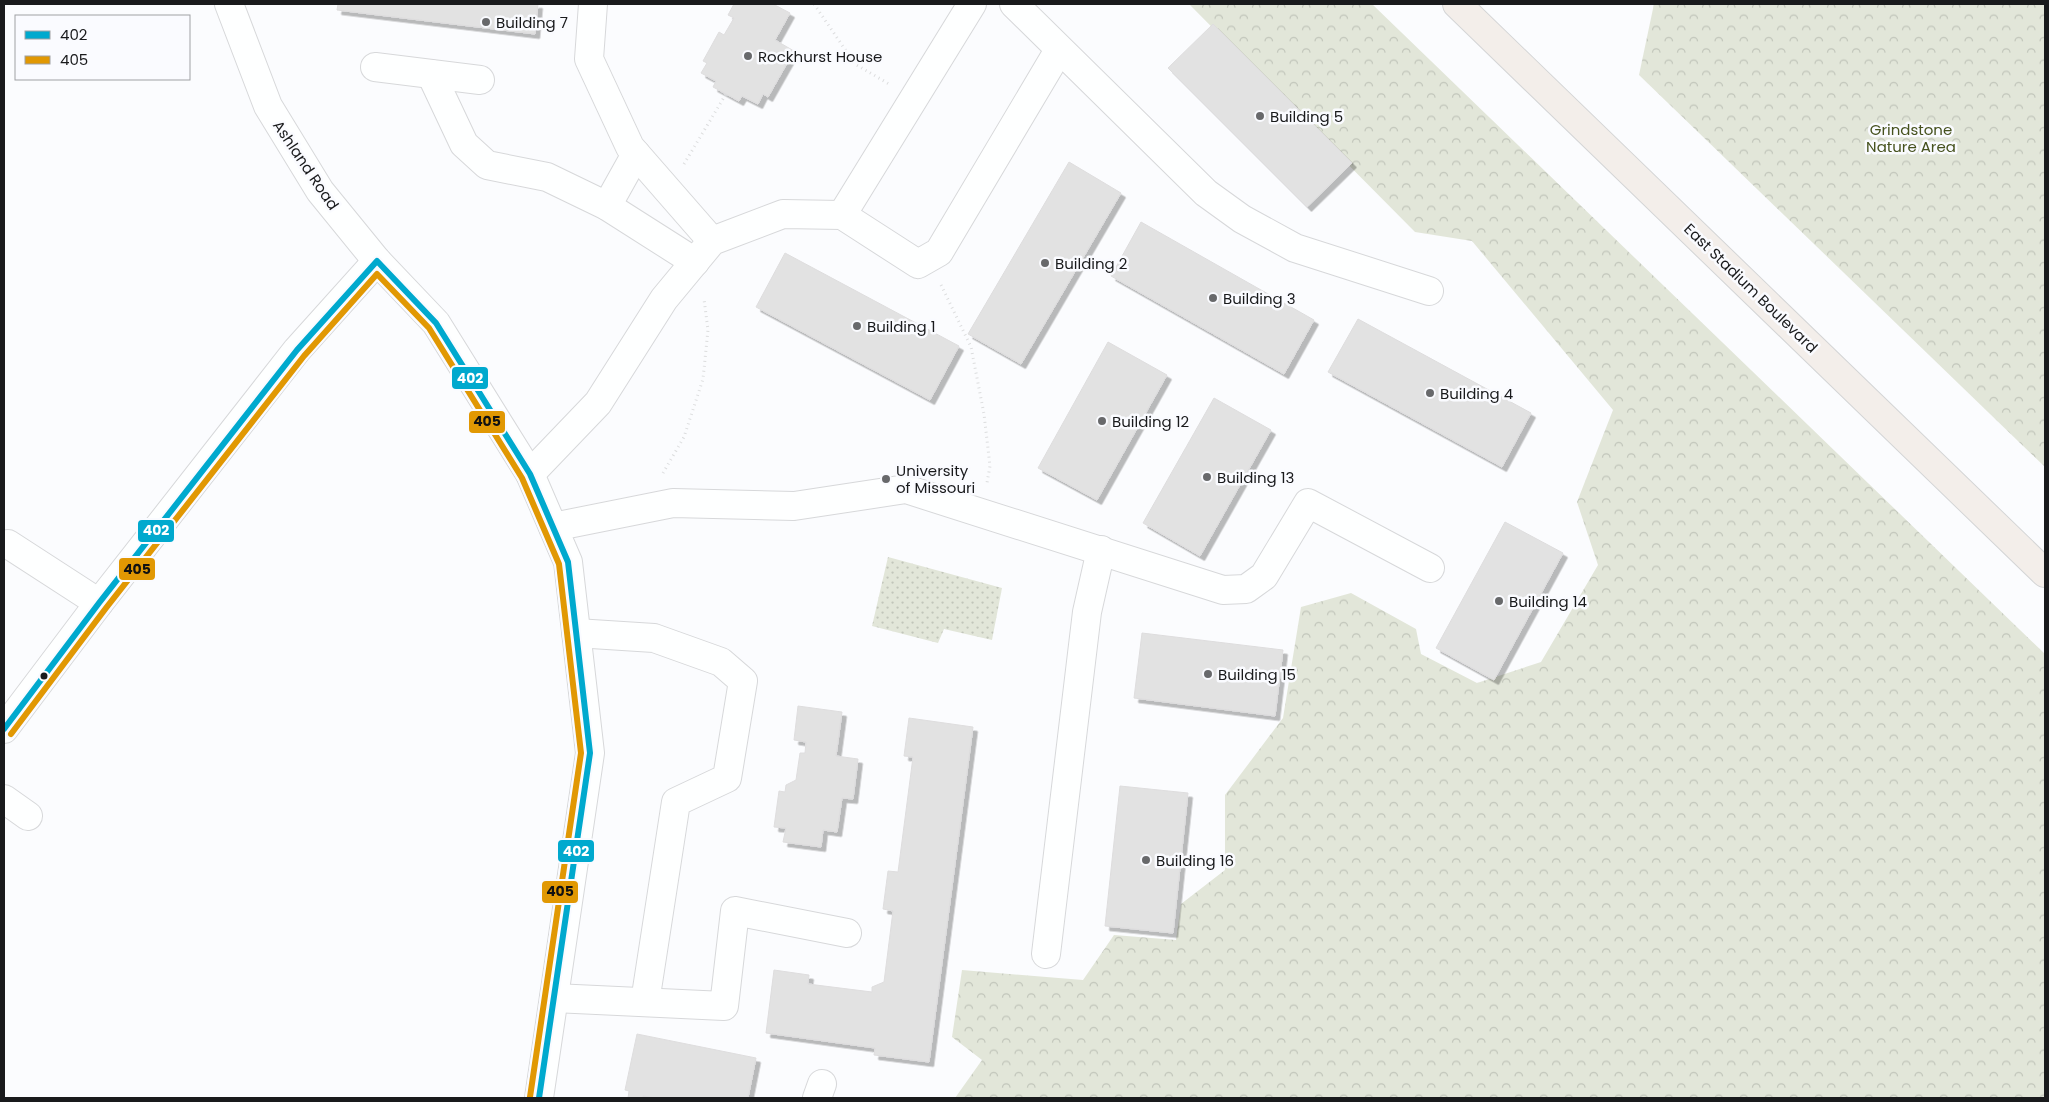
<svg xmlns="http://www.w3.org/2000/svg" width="2049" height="1102" viewBox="0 0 2049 1102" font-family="Poppins,sans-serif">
<defs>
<pattern id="grass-dots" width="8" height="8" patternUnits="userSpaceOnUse" patternTransform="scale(1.25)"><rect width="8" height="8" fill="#e2e6d9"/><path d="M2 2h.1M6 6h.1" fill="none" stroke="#c1c5ba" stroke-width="1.8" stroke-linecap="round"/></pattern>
<pattern id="forest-crowns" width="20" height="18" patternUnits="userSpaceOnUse" patternTransform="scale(1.25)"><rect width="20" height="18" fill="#e2e6d9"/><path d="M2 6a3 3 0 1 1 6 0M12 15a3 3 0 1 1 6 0" fill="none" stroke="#c1c5ba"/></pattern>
<filter id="shadow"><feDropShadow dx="4.5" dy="4.5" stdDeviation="0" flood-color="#0004"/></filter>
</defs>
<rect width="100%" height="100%" fill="#fbfcfe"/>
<!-- grass -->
<polygon fill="url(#grass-dots)" points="888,557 1002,588 992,640 944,629 938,643 872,626"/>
<!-- forest -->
<g fill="url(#forest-crowns)">
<polygon points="1189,4 1372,4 2045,654 2045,1098 955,1098 982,1060 952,1037 962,970 1083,980 1114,935 1176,940 1181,904 1225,870 1225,795 1283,718 1301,607 1351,593 1416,629 1421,654 1477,683 1541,662 1598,565 1577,502 1613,410 1472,241 1415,232"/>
<polygon points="1654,4 2045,4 2045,467 1639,75"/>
</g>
<!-- building -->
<g fill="#e2e2e2" stroke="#deddde" filter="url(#shadow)">
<polygon points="338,4 538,4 535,34 337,10"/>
<polygon points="734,4 773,4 790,13 775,40 794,51 768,97 763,94 758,104 742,96 739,101 713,87 716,81 701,73 707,63 703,61 719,32 724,35 734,18 728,15"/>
<polygon points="1213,24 1352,163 1307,207 1168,68"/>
<polygon points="1069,162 1121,193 1021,364 968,334"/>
<polygon points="1141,222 1314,320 1284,374 1111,276"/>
<polygon points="785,253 959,346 930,400 756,307"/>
<polygon points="1358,319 1531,413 1502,467 1328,372"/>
<polygon points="1108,342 1167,375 1097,500 1038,468"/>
<polygon points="1214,398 1271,430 1200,556 1143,523"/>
<polygon points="1505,522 1563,553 1494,680 1436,648"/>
<polygon points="1142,633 1283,650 1275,716 1134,698"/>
<polygon points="798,706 842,712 836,756 858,759 853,799 842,798 837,832 823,830 821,847 783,842 786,828 774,827 779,791 785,792 786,785 796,780 800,753 805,753 806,742 794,740"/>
<polygon points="909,718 973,727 929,1062 874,1055 875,1048 766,1033 774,970 809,975 808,984 872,992 872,987 884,982 893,911 883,909 888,871 898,872 913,757 904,756"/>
<polygon points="1120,786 1188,793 1173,933 1105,926"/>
<polygon points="637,1034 756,1058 748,1098 655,1098 643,1096 643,1098 628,1098 629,1091 625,1090"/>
</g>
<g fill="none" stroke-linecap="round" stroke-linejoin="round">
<!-- minor casing -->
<g stroke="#d7d8da" stroke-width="30">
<g id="minor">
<polyline points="229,4 268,106 320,191 377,261 436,323 530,474 568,562 590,753 539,1098"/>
<polyline points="593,4 589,59 630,147 712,241"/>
<polyline points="1014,4 1206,193 1242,219 1295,248 1429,291"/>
<polyline points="375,67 480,80"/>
<polyline points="431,74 464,144 487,165 547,177 607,206 695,262"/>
<polyline points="607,206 636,154"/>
<polyline points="842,215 972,4"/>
<polyline points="530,474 598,403 664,299 712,241 783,214 842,215 918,264 939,252 1059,50"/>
<polyline points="553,527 673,503 794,506 906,489 1223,590 1246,589 1264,576 1308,503 1430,568"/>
<polyline points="8,544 99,603"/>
<polyline points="576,633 654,638 721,662 743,681 727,778 676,802 645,1002"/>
<polyline points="4,729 99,603 297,350 377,261"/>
<polyline points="4,799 28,816"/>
<polyline points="1046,954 1087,612 1101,550"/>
<polyline points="554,998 724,1006 735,911 847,933"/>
<polyline points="817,1098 822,1084"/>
</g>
</g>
<!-- major casing -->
<g stroke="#d4d5d6" stroke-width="30">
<polyline id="major" points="1457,4 2045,573"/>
</g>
<!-- path -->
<g stroke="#dcddde" stroke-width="3" stroke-dasharray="1 4" stroke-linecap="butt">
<polyline points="814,4 855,64 889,84"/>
<polyline points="684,164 726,94"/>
<polyline points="941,285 971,347 984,414 990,466 987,483"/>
<polyline points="663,473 684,437 703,379 708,330 704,299"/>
</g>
<!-- minor -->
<use href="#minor" stroke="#feffff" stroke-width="28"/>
<!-- major -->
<use href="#major" stroke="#f3eeea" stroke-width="28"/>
<!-- bus-1 casing -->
<g stroke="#fafbff" stroke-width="10">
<polyline id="bus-1" points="4,729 99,603 297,350 377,261 436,323 530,474 568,562 590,753 539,1098"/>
</g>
<!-- bus-2 casing -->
<g stroke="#fafbff" stroke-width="10">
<polyline id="bus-2" points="11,734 106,608 304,356 377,274 429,328 522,478 559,564 581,753 530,1097"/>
</g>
<!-- bus-1 -->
<use href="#bus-1" stroke="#00a9ce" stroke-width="6"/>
<!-- bus-2 -->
<use href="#bus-2" stroke="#e19803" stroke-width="6"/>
</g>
<!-- markers -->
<g fill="#68696b" stroke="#fafbff" stroke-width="2">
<circle cx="486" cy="22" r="5"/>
<circle cx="748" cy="56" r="5"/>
<circle cx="1260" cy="116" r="5"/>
<circle cx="1045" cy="263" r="5"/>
<circle cx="1213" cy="298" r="5"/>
<circle cx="857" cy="326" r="5"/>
<circle cx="1430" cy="393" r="5"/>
<circle cx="1102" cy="421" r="5"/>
<circle cx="1207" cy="477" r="5"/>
<circle cx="886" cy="479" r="5"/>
<circle cx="1499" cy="601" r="5"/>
<circle cx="1208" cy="674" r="5"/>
<circle cx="1146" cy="860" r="5"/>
</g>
<circle fill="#191a1c" stroke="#fafbff" stroke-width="2" cx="44" cy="676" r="4.5"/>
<g text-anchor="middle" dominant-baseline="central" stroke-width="5" stroke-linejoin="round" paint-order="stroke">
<!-- poi labels -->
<g font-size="15" fill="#191a1c" stroke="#fafbff" text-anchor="start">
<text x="496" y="22">Building 7</text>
<text x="758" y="56">Rockhurst House</text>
<text x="1270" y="116">Building 5</text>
<text x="1055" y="263">Building 2</text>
<text x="1223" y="298">Building 3</text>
<text x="867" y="326">Building 1</text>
<text x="1440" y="393">Building 4</text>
<text x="1112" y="421">Building 12</text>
<text x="896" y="470">University<tspan x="896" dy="17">of Missouri</tspan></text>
<text x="1217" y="477">Building 13</text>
<text x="1509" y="601">Building 14</text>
<text x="1218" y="674">Building 15</text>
<text x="1156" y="860">Building 16</text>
</g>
<!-- park labels -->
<g font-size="15" fill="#46521e" stroke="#fafbff">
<text x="1911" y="129">Grindstone<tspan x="1911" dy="17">Nature Area</tspan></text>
</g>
<!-- street labels -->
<g font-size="15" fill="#191a1c" stroke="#fafbff">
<text transform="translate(306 165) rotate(56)">Ashland Road</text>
<text transform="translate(1751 288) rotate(44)">East Stadium Boulevard</text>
</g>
</g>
<g stroke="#fafbff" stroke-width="2">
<rect x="451" y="366" width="38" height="24" rx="5" fill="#00a9ce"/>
<rect x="468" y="410" width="38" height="24" rx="5" fill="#e19803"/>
<rect x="137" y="519" width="38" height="24" rx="5" fill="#00a9ce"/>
<rect x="118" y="557" width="38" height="24" rx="5" fill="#e19803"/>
<rect x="557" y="839" width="38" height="24" rx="5" fill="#00a9ce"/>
<rect x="541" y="880" width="38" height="24" rx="5" fill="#e19803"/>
</g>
<g font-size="14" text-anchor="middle" font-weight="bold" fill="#fff">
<text x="470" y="383">402</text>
<text x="156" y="535">402</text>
<text x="576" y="856">402</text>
</g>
<g font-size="14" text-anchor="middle" font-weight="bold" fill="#111">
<text x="487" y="426">405</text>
<text x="137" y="574">405</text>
<text x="560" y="896">405</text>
</g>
<!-- border -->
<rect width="2049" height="1102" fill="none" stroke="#191a1c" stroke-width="10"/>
<!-- legend -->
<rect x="15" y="15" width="175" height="65" fill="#fafbff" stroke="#a0a1a4"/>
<rect x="25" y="31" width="25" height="8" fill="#00a9ce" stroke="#a0a1a4"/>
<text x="60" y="40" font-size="15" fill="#191a1c">402</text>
<rect x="25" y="56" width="25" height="8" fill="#e19803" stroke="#a0a1a4"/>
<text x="60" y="65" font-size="15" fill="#191a1c">405</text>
</svg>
